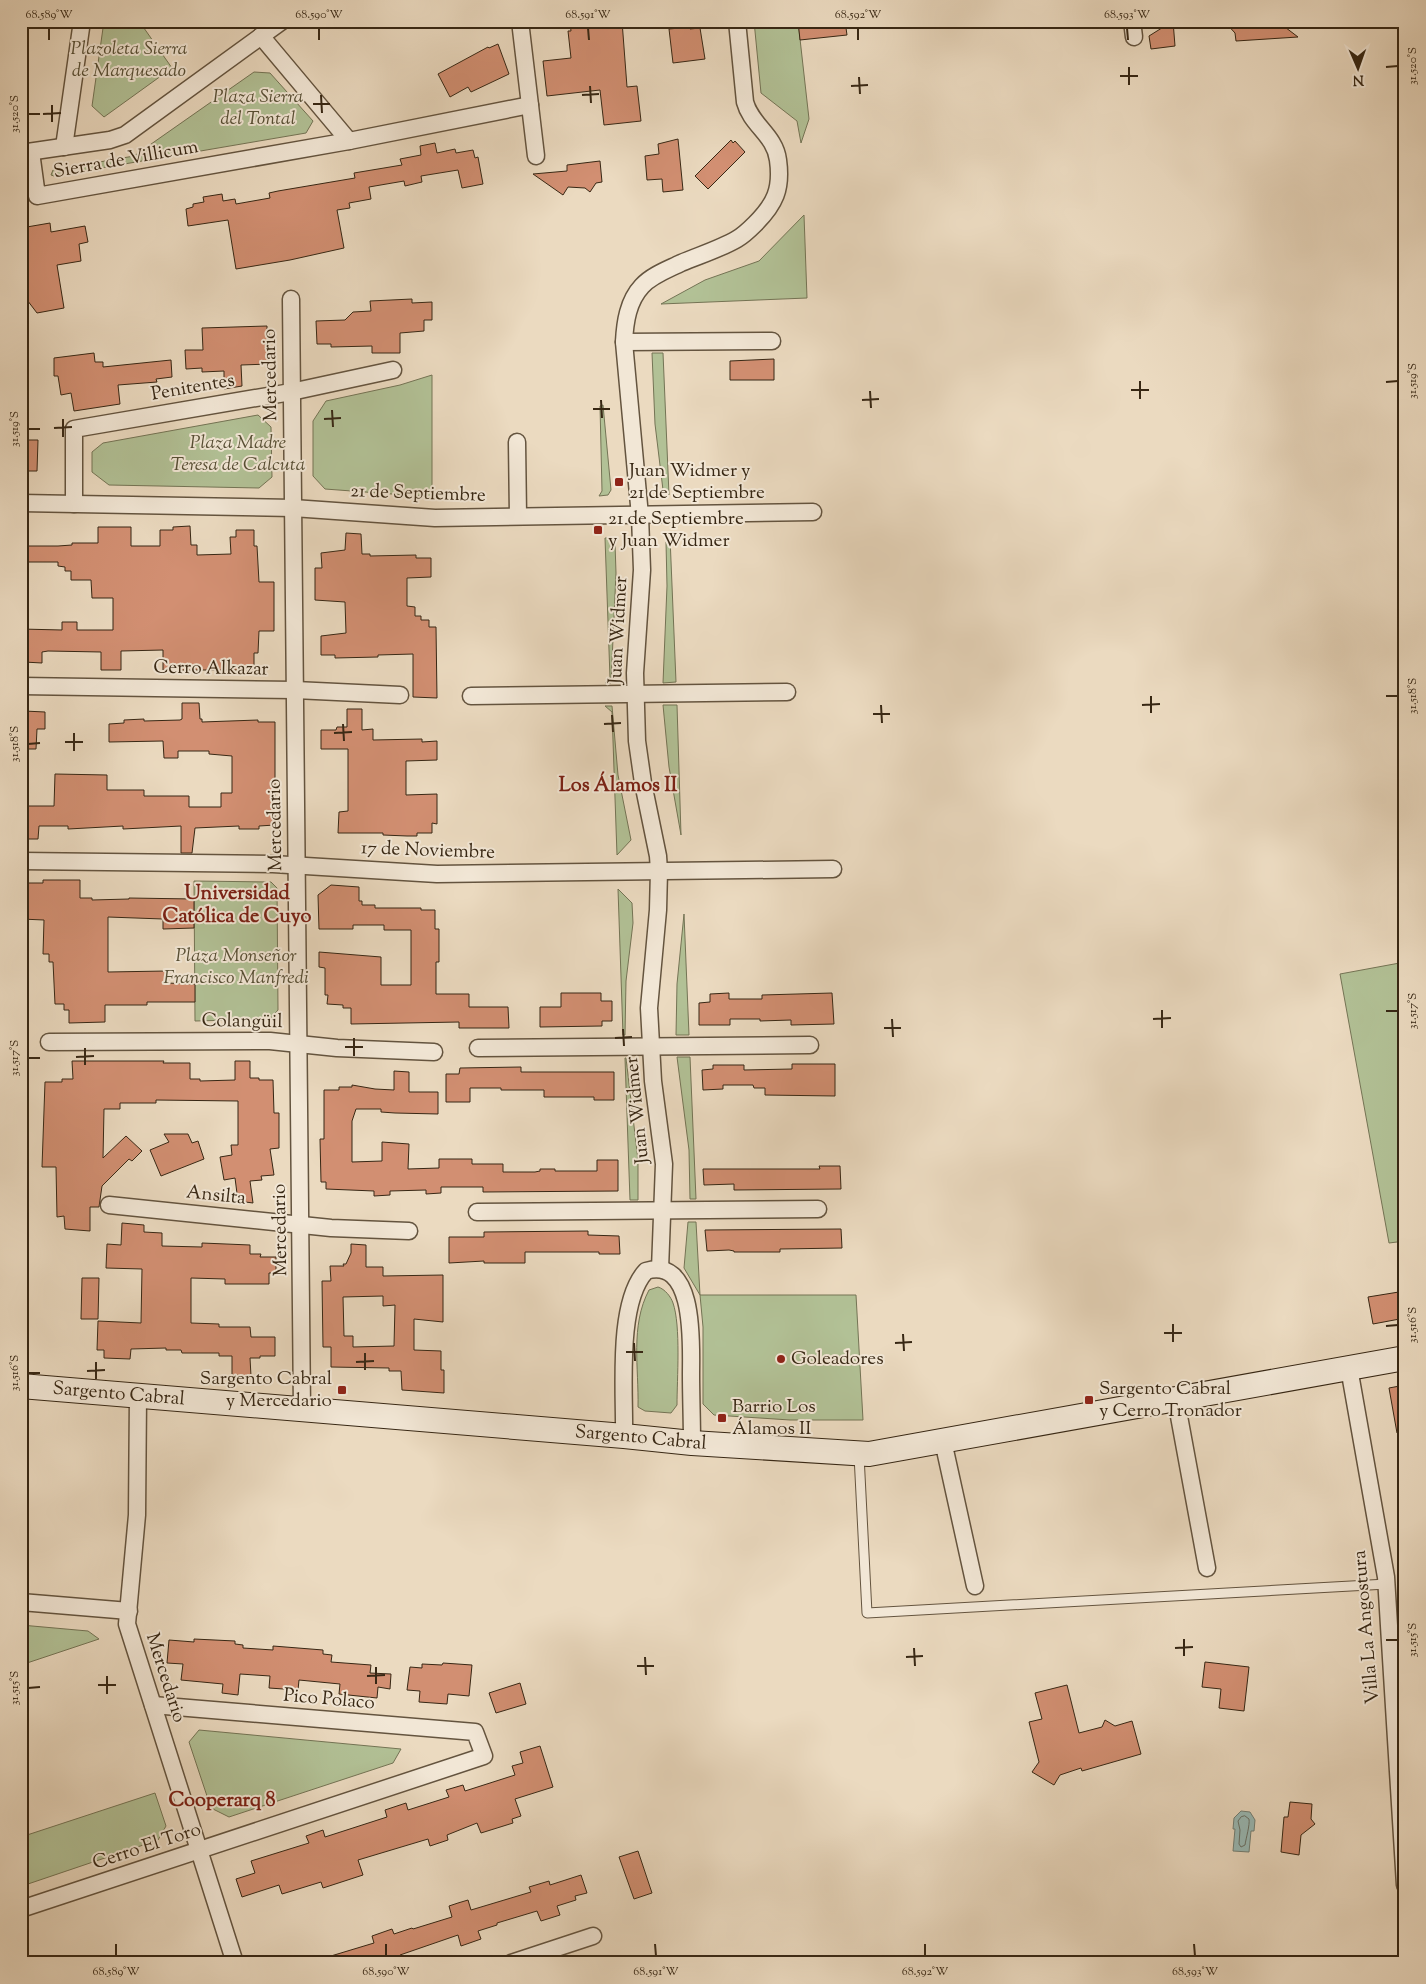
<svg xmlns="http://www.w3.org/2000/svg" width="1426" height="1984" viewBox="0 0 1426 1984" font-family="'Sorts Mill Goudy',serif">
<rect width="100%" height="100%" fill="#ebdac0"/>
<filter id="stains"><feTurbulence type="fractalNoise" baseFrequency=".004" numOctaves="4"/><feColorMatrix values="0 0 0 0 .2 0 0 0 0 .09 0 0 0 0 .02 0 0 0 .5 -.17"/></filter>
<radialGradient id="worn" r=".72"><stop offset=".6" stop-color="#630" stop-opacity="0"/><stop offset="1" stop-color="#630" stop-opacity=".3"/></radialGradient>
<!-- green -->
<g fill="#b2c196" stroke="#747455">
<polygon points="104,21 139,21 172,68 104,117 92,106"/>
<polygon points="754,21 798,21 809,119 801,143 797,121 761,93"/>
<polygon points="254,72 270,73 313,121 306,133 54,176 51,175 53,170 134,156"/>
<polygon points="804,215 807,298 661,304 705,280 759,261"/>
<polygon points="652,353 663,353 669,495 663,490 655,424"/>
<polygon points="432,375 432,497 325,489 313,476 313,421 326,401 400,385"/>
<polygon points="603,405 611,490 608,495 599,496 602,491 600,406"/>
<polygon points="258,415 271,427 272,477 259,488 109,485 92,472 92,452 103,443"/>
<polygon points="670,537 676,682 663,683 667,586 666,542"/>
<polygon points="605,538 610,538 615,543 616,573 611,683 605,683 610,678"/>
<polygon points="663,705 677,705 681,835 669,767"/>
<polygon points="605,706 612,706 618,775 631,840 617,855 612,712"/>
<polygon points="194,881 271,882 277,888 278,1010 270,1019 195,1021"/>
<polygon points="618,889 632,903 633,923 626,981 625,1035 623,1035"/>
<polygon points="684,914 689,1035 676,1035 677,984"/>
<polygon points="1405,962 1405,1241 1389,1243 1340,974"/>
<polygon points="677,1057 690,1057 696,1199 690,1199 689,1150"/>
<polygon points="625,1058 626,1058 638,1160 638,1200 630,1200"/>
<polygon points="688,1222 696,1222 700,1295 856,1295 863,1420 790,1420 714,1415 703,1404 703,1327 700,1295 684,1268"/>
<path d="M658 1287C665 1289 671 1297 673 1303 681 1326 677 1379 677 1405L671 1413 645 1411 638 1407C639 1368 630 1326 649 1290Z"/>
<polygon points="21,1625 88,1631 99,1639 21,1665"/>
<polygon points="199,1730 401,1749 393,1763 229,1817 211,1808 189,1742"/>
<polygon points="155,1793 166,1826 158,1840 25,1885 21,1883 21,1837"/>
</g>
<!-- water -->
<polygon fill="#99bab6" stroke="#727f75" points="1241,1811 1250,1812 1255,1820 1254,1831 1251,1831 1249,1852 1233,1851 1235,1829 1233,1829 1234,1818"/>
<g fill="none" stroke-linecap="round" stroke-linejoin="round">
<!-- shore -->
<path stroke="#687065" stroke-width="1" d="M1245 1816 1249 1819C1250 1825 1246 1838 1245 1845L1241 1847 1239 1844 1240 1830 1238 1821 1241 1817Z"/>
</g>
<!-- building -->
<g fill="#d28f72" stroke="#372714" fill-rule="evenodd">
<polygon points="581,21 622,21 627,87 637,86 641,121 604,125 600,90 547,96 543,61 571,58 568,31 571,31 570,22"/>
<polygon points="798,21 845,21 847,35 800,40"/>
<polygon points="1173,21 1175,46 1151,49 1149,36"/>
<polygon points="1224,21 1277,21 1298,37 1236,41 1235,33"/>
<polygon points="690,27 690,29 700,28 705,59 673,63 669,29"/>
<polygon points="498,44 509,74 471,92 468,87 450,97 438,74 488,47 489,48"/>
<polygon points="678,139 683,190 663,192 662,179 647,180 645,156 659,154 658,144"/>
<polygon points="731,140 733,143 735,141 745,152 708,189 695,176"/>
<polygon points="435,143 437,153 455,149 456,153 473,150 475,158 478,157 483,184 462,188 458,170 421,176 422,182 405,186 404,181 369,187 371,199 349,203 350,208 337,210 344,248 290,260 236,269 228,220 188,226 186,209 193,207 193,204 204,202 203,197 222,194 223,201 235,199 236,204 270,198 269,193 278,191 355,178 354,173 402,165 400,159 421,155 420,146"/>
<polygon points="600,161 602,182 596,183 590,192 585,188 568,187 563,195 533,174 567,171 567,165"/>
<polygon points="50,223 51,232 85,226 88,242 79,244 81,261 57,265 64,308 37,313 21,292 21,228"/>
<polygon points="412,299 412,303 432,302 432,320 424,320 424,331 400,333 400,353 372,353 372,346 331,347 331,344 317,344 316,321 345,320 353,312 371,311 370,301"/>
<polygon points="267,326 267,333 269,333 270,364 241,365 242,386 224,389 224,371 202,372 202,368 186,369 185,350 203,350 202,328"/>
<polygon points="94,353 95,362 103,362 103,367 171,360 172,377 156,379 157,382 118,385 120,404 74,411 71,393 61,395 58,376 54,376 54,358"/>
<polygon points="774,359 774,380 730,380 730,361"/>
<polygon points="21,440 38,440 37,471 21,471"/>
<polygon points="190,526 191,545 197,545 197,555 231,554 230,537 236,537 236,530 254,530 254,546 257,546 259,582 274,582 274,631 259,631 258,653 254,653 254,670 163,670 163,650 121,651 121,670 101,670 101,652 48,651 42,652 42,663 24,662 24,652 21,652 21,629 62,630 62,622 77,622 77,630 113,630 113,598 92,598 91,580 71,580 71,571 65,571 65,567 58,566 58,562 21,562 21,546 58,546 72,545 72,543 98,543 98,527 131,527 131,546 160,546 160,530 173,530 173,527"/>
<polygon points="346,533 361,534 362,554 370,554 370,556 416,555 416,558 431,558 431,577 407,578 407,606 415,607 415,616 421,616 421,620 429,620 429,627 436,627 437,698 413,697 413,654 378,655 378,657 335,658 335,655 321,655 321,636 346,633 345,602 315,600 315,568 322,568 321,553 345,550"/>
<polygon points="182,703 199,703 200,719 202,719 202,722 258,720 258,722 275,722 275,825 259,826 259,829 239,829 239,826 195,828 192,853 181,853 181,826 123,829 123,826 68,829 68,826 39,826 38,839 23,839 23,806 54,806 55,774 107,775 107,790 144,790 144,796 189,796 189,807 221,807 221,793 232,793 232,756 209,754 209,751 178,751 178,758 164,758 163,741 109,742 109,724 124,723 124,720 144,719 144,721 180,720 182,719"/>
<polygon points="347,709 362,709 362,730 373,729 373,740 422,739 422,742 437,741 437,760 406,761 406,795 437,794 437,824 432,823 432,833 417,833 417,836 407,836 383,835 383,833 338,833 339,812 348,811 348,749 321,749 321,730 336,730 337,727 347,727"/>
<polygon points="24,711 45,712 45,729 37,729 36,749 21,749 21,725 24,725"/>
<polygon points="43,880 80,880 80,898 92,898 92,900 129,899 129,898 194,899 194,928 163,929 163,919 108,917 108,972 166,971 166,983 195,984 195,1002 147,1002 147,1005 105,1005 105,1022 69,1023 69,1010 64,1010 64,1004 55,1004 53,962 49,962 49,954 43,954 44,920 21,919 21,883 43,883"/>
<polygon points="331,885 359,887 359,901 362,901 362,905 375,905 375,908 421,908 421,910 435,910 435,929 439,929 439,962 436,962 436,994 469,994 469,1007 508,1007 509,1028 459,1028 459,1022 351,1024 351,1008 343,1008 343,1005 327,1004 328,995 325,995 325,968 319,967 319,952 381,957 381,985 411,985 411,930 384,930 384,925 353,925 353,929 319,929 318,895"/>
<polygon points="561,993 601,993 601,1001 612,1001 612,1021 602,1021 602,1026 540,1027 540,1007 561,1007"/>
<polygon points="729,993 729,999 762,999 762,995 832,993 834,1024 791,1025 791,1020 760,1021 760,1019 730,1019 730,1025 699,1025 699,1003 710,1002 710,994"/>
<polygon points="72,1061 164,1061 163,1063 190,1063 190,1079 200,1079 200,1081 235,1080 235,1061 250,1061 250,1078 259,1078 259,1080 273,1080 274,1113 279,1113 279,1148 270,1149 274,1175 261,1176 262,1180 250,1181 253,1203 238,1201 235,1178 224,1180 220,1157 232,1155 231,1145 238,1145 238,1101 156,1100 156,1103 120,1103 120,1109 104,1109 103,1158 126,1136 142,1151 132,1161 129,1159 102,1186 99,1207 90,1207 90,1231 65,1229 64,1216 57,1217 56,1167 42,1167 45,1082 62,1082 62,1079 73,1079"/>
<polygon points="792,1064 835,1064 835,1096 765,1095 765,1088 754,1088 753,1085 723,1085 723,1089 703,1090 702,1070 713,1069 713,1065 744,1065 744,1070 792,1069"/>
<polygon points="521,1067 521,1072 614,1072 614,1100 594,1100 594,1097 544,1097 544,1090 501,1090 501,1088 470,1088 470,1102 446,1102 446,1074 459,1074 460,1068"/>
<polygon points="394,1071 409,1072 409,1092 438,1092 438,1114 395,1113 381,1112 381,1109 356,1109 352,1121 352,1162 382,1161 382,1142 409,1144 408,1169 439,1168 439,1159 472,1159 472,1164 503,1164 503,1172 535,1172 540,1171 540,1169 555,1169 555,1171 597,1171 597,1160 618,1160 618,1191 483,1192 483,1187 441,1187 441,1193 426,1194 426,1190 390,1191 390,1195 374,1196 374,1191 326,1189 326,1182 321,1182 320,1139 324,1139 324,1090 339,1090 339,1087 352,1087 352,1085 375,1089 394,1090"/>
<polygon points="164,1134 188,1134 192,1143 198,1141 204,1159 161,1176 150,1150 169,1142"/>
<polygon points="819,1166 840,1166 841,1189 734,1190 734,1184 704,1185 703,1169 820,1169"/>
<polygon points="122,1223 144,1225 144,1232 162,1233 162,1246 202,1247 202,1243 250,1245 250,1254 261,1254 260,1257 276,1257 276,1273 269,1273 269,1284 225,1284 225,1279 191,1278 191,1323 219,1324 219,1327 250,1327 251,1337 275,1337 275,1356 260,1356 260,1358 250,1358 251,1376 232,1375 232,1356 219,1356 219,1353 182,1353 181,1350 166,1350 166,1348 131,1349 130,1359 104,1358 104,1350 97,1350 98,1321 141,1323 142,1269 106,1268 107,1244 121,1245"/>
<polygon points="841,1229 842,1248 780,1249 780,1252 734,1252 734,1251 729,1250 707,1251 705,1230"/>
<polygon points="588,1231 588,1235 619,1236 620,1254 599,1254 599,1252 525,1252 525,1263 484,1263 484,1261 449,1263 449,1237 484,1237 484,1232"/>
<path d="M351 1244 366 1245V1267H383V1276L443 1275V1322L414 1319V1350L441 1351V1370H444V1393L402 1390 401 1371H389V1368L331 1367V1347H323L322 1281H331L330 1266H344L343 1264H346L351 1253ZM383 1296V1306L395 1305 394 1346 353 1347V1336H344L343 1297Z"/>
<polygon points="82,1278 99,1278 98,1319 81,1319"/>
<polygon points="1405,1291 1405,1318 1373,1324 1368,1297"/>
<polygon points="1405,1385 1405,1432 1397,1433 1389,1388"/>
<polygon points="194,1639 235,1641 235,1644 243,1645 243,1648 273,1650 273,1646 323,1650 323,1654 332,1655 331,1662 371,1665 370,1673 391,1674 390,1689 378,1687 377,1698 339,1694 340,1684 299,1680 298,1690 269,1688 270,1676 240,1674 238,1695 222,1693 223,1684 181,1680 183,1664 167,1663 169,1640 194,1642"/>
<polygon points="1205,1662 1249,1667 1244,1711 1219,1708 1221,1689 1202,1687"/>
<polygon points="443,1663 472,1665 469,1696 448,1694 447,1704 419,1702 420,1691 407,1690 410,1667 422,1668 422,1664 442,1665"/>
<polygon points="520,1683 526,1704 496,1713 489,1693"/>
<polygon points="1067,1685 1079,1733 1102,1727 1105,1720 1115,1726 1132,1721 1141,1754 1082,1771 1081,1768 1060,1775 1054,1785 1032,1772 1039,1762 1029,1722 1042,1719 1035,1693"/>
<polygon points="540,1746 553,1787 515,1799 521,1816 512,1819 513,1823 481,1833 477,1823 447,1835 448,1840 430,1846 428,1839 358,1860 363,1875 323,1888 321,1882 282,1894 279,1885 242,1897 236,1879 255,1873 251,1861 309,1843 306,1836 323,1830 325,1837 387,1817 385,1810 406,1803 408,1810 449,1797 446,1790 463,1785 465,1791 515,1775 512,1766 523,1763 520,1752"/>
<polygon points="1290,1802 1312,1804 1311,1819 1315,1824 1301,1835 1299,1855 1281,1852 1284,1817 1288,1817"/>
<polygon points="638,1851 652,1893 634,1899 619,1857"/>
<polygon points="581,1875 587,1893 575,1896 576,1900 557,1906 560,1915 541,1921 537,1911 497,1923 497,1925 478,1931 481,1939 461,1946 458,1935 400,1955 403,1963 322,1963 321,1959 374,1943 372,1936 392,1929 394,1934 412,1928 413,1929 452,1917 449,1906 458,1903 468,1900 471,1910 531,1892 529,1887 549,1881 550,1885"/>
</g>
<g fill="none" stroke-linecap="round" stroke-linejoin="round">
<!-- service casing -->
<g stroke="#64543f" stroke-width="11">
<polyline id="service" points="859,1455 867,1613 1387,1584"/>
</g>
<!-- minor casing -->
<g stroke="#64543f" stroke-width="19">
<g id="minor">
<polyline points="520,21 536,156"/>
<polyline points="1132,21 1134,37"/>
<polyline points="261,36 349,141"/>
<polyline points="64,147 82,21"/>
<polyline points="31,152 37,196 349,141 530,105"/>
<polyline points="21,153 110,140 125,135 282,21"/>
<polyline points="291,299 302,1410"/>
<polyline points="624,342 772,341"/>
<polyline points="517,442 518,516"/>
<polyline points="21,503 293,508 435,518 813,512"/>
<polyline points="74,504 74,429 291,392 393,370"/>
<polyline points="21,686 295,690 400,695"/>
<polyline points="471,696 787,692"/>
<polyline points="21,861 273,864 437,874 833,869"/>
<polyline points="49,1042 270,1041 337,1048 434,1052"/>
<polyline points="478,1048 810,1045"/>
<polyline points="109,1205 331,1228 409,1231"/>
<polyline points="477,1212 818,1209"/>
<path d="M660 1269 664 1164 653 1081 649 1008 658 910 659 871 658 856 643 783 637 741 635 673 642 570 640 516 624 342C625 322 628 301 642 286 652 275 669 269 681 263 700 255 720 249 737 239 744 235 749 230 755 224 775 204 782 189 778 160 775 135 751 125 745 102L737 21"/>
<polyline points="1349,1368 1386,1577 1405,1885"/>
<polyline points="138,1396 137,1515 127,1624 235,1963"/>
<polyline points="1176,1400 1207,1568"/>
<path d="M624 1436C625 1393 616 1303 646 1271 696 1256 691 1345 691 1374 691 1397 692 1420 692 1443"/>
<polyline points="943,1441 975,1586"/>
<polyline points="21,1602 129,1611"/>
<polyline points="21,1909 484,1756 475,1732 153,1705"/>
<polyline points="511,1963 593,1936"/>
</g>
</g>
<!-- secondary casing -->
<g stroke="#372714" stroke-width="26">
<g id="secondary">
<path id="s1" d="M21 1386 624 1436 692 1443 869 1454 1405 1358"/>
</g>
</g>
<!-- service -->
<use href="#service" stroke="#f2e7d6" stroke-width="9"/>
<!-- minor -->
<use href="#minor" stroke="#f2e7d6" stroke-width="16"/>
<!-- secondary -->
<use href="#secondary" stroke="#f2e7d6" stroke-width="24"/>
</g>
<!-- ticks -->
<path fill="none" stroke="#372714" stroke-width="2" d="M49 28V40M319 28V40M588 28 589 40M858 28V40M1127 28 1128 40M1129 67V85M1386 67 1398 66M1120 76H1138M859 77 860 94M590 86 591 103M851 86 868 85M321 95 322 113M582 95 599 94M313 104H330M52 105V122M28 114H40M43 114 61 113M1140 381V399M1386 382 1398 381M1131 390H1149M870 391 871 408M601 400 602 418M862 400 879 399M593 409H610M332 410 333 427M63 419V437M324 419 341 418M54 428 72 427M28 429H40M1151 696V713M1386 696H1398M881 705 882 723M1142 705 1160 704M873 714H890M612 715 613 732M343 724 344 741M604 724 621 723M74 733V751M334 733 352 732M65 742H83M28 744 40 743M1162 1010V1028M1386 1011H1398M892 1019 893 1037M1153 1019 1171 1018M884 1028H901M623 1029 624 1046M354 1038V1056M615 1038 632 1037M345 1047H363M85 1048V1065M76 1057 94 1056M28 1058H40M1173 1324V1342M1386 1326 1398 1325M1164 1333H1182M903 1334 904 1351M634 1343 635 1361M895 1343 912 1342M626 1352H643M365 1353V1370M96 1362V1379M356 1362 374 1361M87 1371 105 1370M28 1373H40M1184 1639V1656M1386 1640H1398M914 1648 915 1666M1175 1648 1193 1647M645 1657 646 1675M906 1657 923 1656M637 1666H654M376 1667V1684M107 1676V1694M367 1676 385 1675M98 1685H116M28 1688 40 1687M116 1944V1956M386 1944V1956M655 1944 656 1956M925 1944V1956M1194 1944 1195 1956"/>
<!-- markers -->
<g fill="#8f2418" stroke="#f2e7d6" stroke-width="2">
<rect x="614" y="477" width="10" height="10" rx="2.5"/>
<rect x="593" y="525" width="10" height="10" rx="2.5"/>
<circle cx="781" cy="1359" r="5"/>
<rect x="337" y="1385" width="10" height="10" rx="2.5"/>
<rect x="1084" y="1395" width="10" height="10" rx="2.5"/>
<rect x="717" y="1413" width="10" height="10" rx="2.5"/>
</g>
<g text-anchor="middle" dominant-baseline="central" stroke-width="4" stroke-linejoin="round" paint-order="stroke">
<!-- park labels -->
<g font-size="19" font-style="italic" fill="#564e34" stroke="#f2e7d6">
<text x="129" y="49">Plazoleta Sierra<tspan x="129" dy="22">de Marquesado</tspan></text>
<text x="258" y="97">Plaza Sierra<tspan x="258" dy="22">del Tontal</tspan></text>
<text x="238" y="443">Plaza Madre<tspan x="238" dy="22">Teresa de Calcuta</tspan></text>
<text x="236" y="956">Plaza Monseñor<tspan x="236" dy="22">Francisco Manfredi</tspan></text>
</g>
<!-- street labels -->
<g font-size="19" fill="#372714" stroke="#f2e7d6">
<text transform="translate(126 160) rotate(-10)">Sierra de Villicum</text>
<text transform="translate(271 375) rotate(-91)">Mercedario</text>
<text transform="translate(193 388) rotate(-10)">Penitentes</text>
<text transform="translate(418 494) rotate(2)">21 de Septiembre</text>
<text transform="translate(619 630) rotate(-87)">Juan Widmer</text>
<text transform="translate(211 669) rotate(1)">Cerro Alkazar</text>
<text transform="translate(276 825) rotate(-91)">Mercedario</text>
<text transform="translate(428 851) rotate(2)">17 de Noviembre</text>
<text transform="translate(242 1022) rotate(1)">Colangüil</text>
<text transform="translate(638 1110) rotate(-96)">Juan Widmer</text>
<text transform="translate(216 1196) rotate(6)">Ansilta</text>
<text transform="translate(281 1230) rotate(-91)">Mercedario</text>
<text stroke="none"><textPath href="#s1" startOffset="98">Sargento Cabral</textPath></text>
<text stroke="none"><textPath href="#s1" startOffset="622">Sargento Cabral</textPath></text>
<text transform="translate(1367 1627) rotate(-95)">Villa La Angostura</text>
<text transform="translate(165 1678) rotate(72)">Mercedario</text>
<text transform="translate(329 1700) rotate(5)">Pico Polaco</text>
<text transform="translate(147 1847) rotate(-18)">Cerro El Toro</text>
</g>
<!-- poi labels -->
<g font-size="19" fill="#372714" stroke="#f2e7d6" text-anchor="start">
<text x="629" y="471">Juan Widmer y<tspan x="629" dy="22">21 de Septiembre</tspan></text>
<text x="608" y="519">21 de Septiembre<tspan x="608" dy="22">y Juan Widmer</tspan></text>
<text x="791" y="1359">Goleadores</text>
<text x="332" y="1379" text-anchor="end">Sargento Cabral<tspan x="332" dy="22">y Mercedario</tspan></text>
<text x="1099" y="1389">Sargento Cabral<tspan x="1099" dy="22">y Cerro Tronador</tspan></text>
<text x="732" y="1407">Barrio Los<tspan x="732" dy="22">Álamos II</tspan></text>
</g>
<!-- neighbourhood labels -->
<g font-size="20" font-weight="bold" fill="#7a1f14" stroke="#f2e7d6">
<text x="618" y="786">Los Álamos II</text>
<text x="237" y="894">Universidad<tspan x="237" dy="23">Católica de Cuyo</tspan></text>
<text x="222" y="1801">Cooperarq 8</text>
</g>
</g>
<!-- margin -->
<rect width="1426" height="1984" fill="none" stroke="#ebdac0" stroke-width="55"/>
<!-- north arrow -->
<g transform="translate(1358 68) rotate(178)" stroke="#f2e7d6" stroke-width="4" paint-order="stroke">
<path d="M0-4L9 19L0 12L-9 19Z" fill="#372714"/>
<text y="-8" font-size="14" font-weight="bold" text-anchor="middle" fill="#372714">N</text>
</g>
<rect x="28" y="28" width="1370" height="1928" fill="none" stroke="#372714" stroke-width="2"/>
<g font-size="12" text-anchor="middle" fill="#372714">
<text x="49" y="18">68.589°W</text>
<text x="319" y="18">68.590°W</text>
<text x="588" y="18">68.591°W</text>
<text x="858" y="18">68.592°W</text>
<text x="1127" y="18">68.593°W</text>
<text transform="translate(1412 66) rotate(-90)" y="4">31.520°S</text>
<text transform="translate(14 114) rotate(-90)" y="4">31.520°S</text>
<text transform="translate(1412 381) rotate(-90)" y="4">31.519°S</text>
<text transform="translate(14 429) rotate(-90)" y="4">31.519°S</text>
<text transform="translate(1412 696) rotate(-90)" y="4">31.518°S</text>
<text transform="translate(14 744) rotate(-90)" y="4">31.518°S</text>
<text transform="translate(1412 1011) rotate(-90)" y="4">31.517°S</text>
<text transform="translate(14 1058) rotate(-90)" y="4">31.517°S</text>
<text transform="translate(1412 1325) rotate(-90)" y="4">31.516°S</text>
<text transform="translate(14 1373) rotate(-90)" y="4">31.516°S</text>
<text transform="translate(1412 1640) rotate(-90)" y="4">31.515°S</text>
<text transform="translate(14 1688) rotate(-90)" y="4">31.515°S</text>
<text x="116" y="1975">68.589°W</text>
<text x="386" y="1975">68.590°W</text>
<text x="656" y="1975">68.591°W</text>
<text x="925" y="1975">68.592°W</text>
<text x="1195" y="1975">68.593°W</text>
</g>
<rect width="100%" height="100%" filter="url(#stains)"/>
<rect width="100%" height="100%" fill="url(#worn)"/>
</svg>
